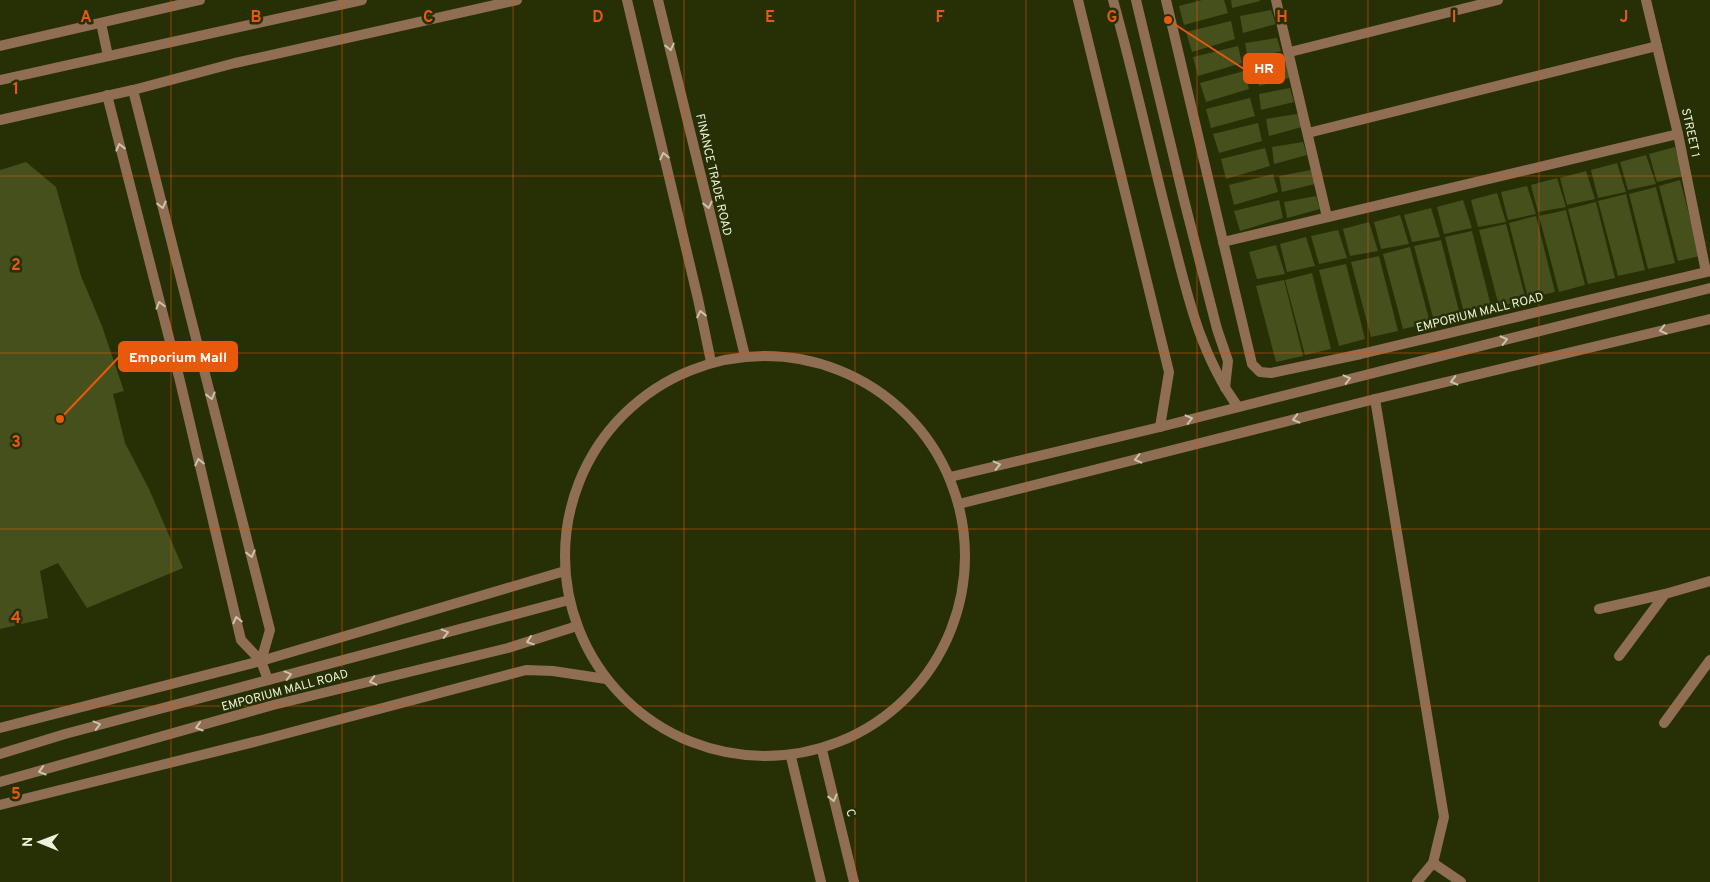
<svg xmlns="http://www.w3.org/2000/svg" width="1710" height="882" viewBox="0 0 1710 882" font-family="Overpass,sans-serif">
<rect width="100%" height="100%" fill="#272f05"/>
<!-- building -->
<g fill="#46501d">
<polygon points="1202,0 1224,0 1228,13 1184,25 1179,6"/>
<polygon points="1231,0 1260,0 1260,1 1232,8"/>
<polygon points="1271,10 1276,24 1243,33 1240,16"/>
<polygon points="1231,21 1235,39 1192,52 1186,32"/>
<polygon points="1277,38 1281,51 1248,60 1245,43"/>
<polygon points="1238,46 1242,63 1198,76 1193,57"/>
<polygon points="1287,63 1292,77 1259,86 1256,69"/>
<polygon points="1244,71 1249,89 1206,102 1200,83"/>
<polygon points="1290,88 1294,102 1261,110 1259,94"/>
<polygon points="1250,98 1255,116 1211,128 1206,109"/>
<polygon points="1297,114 1302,127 1269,136 1266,119"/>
<polygon points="1258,123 1262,141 1219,153 1213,134"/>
<polygon points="1303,142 1307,155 1274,164 1272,147"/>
<polygon points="1675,147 1684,176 1657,182 1649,154"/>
<polygon points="1265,148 1270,166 1226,179 1221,159"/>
<polygon points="1646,155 1656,184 1628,190 1620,162"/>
<polygon points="26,162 56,187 81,276 102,326 124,391 113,394 125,443 149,489 183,568 87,608 58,563 40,571 48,618 0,629 0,170"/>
<polygon points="1617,163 1626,192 1598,198 1591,170"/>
<polygon points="1311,170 1315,184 1282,192 1279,176"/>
<polygon points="1586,171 1595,199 1567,205 1560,178"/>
<polygon points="1273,174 1278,192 1234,205 1229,185"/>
<polygon points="1557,178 1566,207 1538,212 1531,185"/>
<polygon points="1680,180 1700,256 1678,261 1659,186"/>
<polygon points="1527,186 1536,214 1508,220 1501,192"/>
<polygon points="1656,187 1675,263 1648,269 1629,194"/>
<polygon points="1497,193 1506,222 1478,227 1471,200"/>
<polygon points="1626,194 1645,270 1618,276 1598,201"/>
<polygon points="1316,196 1320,209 1287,218 1284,202"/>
<polygon points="1279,200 1283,218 1240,231 1234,211"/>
<polygon points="1463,200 1472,228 1444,234 1437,207"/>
<polygon points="1596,202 1615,278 1588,284 1568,209"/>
<polygon points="1431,208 1440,237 1412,242 1404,215"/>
<polygon points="1566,210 1585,285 1559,292 1539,216"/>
<polygon points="1400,215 1409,244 1381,249 1374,222"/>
<polygon points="1536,216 1555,292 1528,298 1509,223"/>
<polygon points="1369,222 1378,251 1350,256 1343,229"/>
<polygon points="1506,224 1526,300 1499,306 1479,230"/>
<polygon points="1338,230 1347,258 1319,264 1311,236"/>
<polygon points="1472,231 1491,306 1464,313 1445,237"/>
<polygon points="1306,237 1315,266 1287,272 1280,244"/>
<polygon points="1441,240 1460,315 1434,321 1414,246"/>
<polygon points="1276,245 1285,274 1257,279 1249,252"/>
<polygon points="1410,247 1430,323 1403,329 1383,254"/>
<polygon points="1379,256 1398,331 1371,337 1351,262"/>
<polygon points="1346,264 1365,339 1339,346 1319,270"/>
<polygon points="1312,273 1331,349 1305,355 1285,280"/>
<polygon points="1284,280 1303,356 1276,362 1256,286"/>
</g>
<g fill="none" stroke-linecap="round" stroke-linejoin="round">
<!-- minor -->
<g stroke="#8f6e54" stroke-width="10">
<polyline points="627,0 698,299 711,362"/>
<polyline points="658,0 745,356"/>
<polyline points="1078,0 1169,372 1160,427"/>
<path d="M1113 0C1135 79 1152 159 1173 239 1188 298 1201 356 1238 407"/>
<polyline points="1136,0 1184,200 1217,329 1228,361 1225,388"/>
<polyline points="1166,0 1252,364 1260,372 1271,373 1361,354 1710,271"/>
<polyline points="1276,0 1327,217"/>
<polyline points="1646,0 1678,134 1706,272"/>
<polyline points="101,23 108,56"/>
<polyline points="1290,52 1498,0"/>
<polyline points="0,80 362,0"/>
<polyline points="133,90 270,630 261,661"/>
<polyline points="107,95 180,381 241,640 261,661 268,680"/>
<polyline points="0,120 133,90 235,63 517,0"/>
<polyline points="1308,133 1657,46"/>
<polyline points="1223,242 1678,134"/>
<circle cx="765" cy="556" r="200"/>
<polyline points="1375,399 1444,817 1433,863 1417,882"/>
<polyline points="950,477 1160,427 1710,288"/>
<polyline points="959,504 1375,399 1710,319"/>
<polyline points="1599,609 1665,594"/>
<polyline points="1619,656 1665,594 1710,581"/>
<polyline points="1664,723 1710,660"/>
<polyline points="0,728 261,661 565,571"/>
<polyline points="822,750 854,882"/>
<polyline points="0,754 65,734 569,600"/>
<polyline points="791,757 821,882"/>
<polyline points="0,782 273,705 508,648 577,626"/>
<polyline points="0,805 262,740 526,670 553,671 606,679"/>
<polyline points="1433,863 1461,882"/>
</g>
<!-- tertiary -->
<polyline stroke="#8f6e54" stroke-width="10" points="0,46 200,0"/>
</g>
<!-- one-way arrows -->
<defs><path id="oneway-chevron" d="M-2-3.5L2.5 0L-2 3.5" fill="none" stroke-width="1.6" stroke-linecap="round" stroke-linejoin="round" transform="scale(1.25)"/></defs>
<g stroke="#cbc4ac">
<use href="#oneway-chevron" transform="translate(670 47) rotate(77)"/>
<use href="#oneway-chevron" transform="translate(120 147) rotate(-104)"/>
<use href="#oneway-chevron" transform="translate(664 156) rotate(-103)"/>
<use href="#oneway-chevron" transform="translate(162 205) rotate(76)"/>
<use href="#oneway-chevron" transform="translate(708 205) rotate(77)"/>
<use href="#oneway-chevron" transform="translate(160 305) rotate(-105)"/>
<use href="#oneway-chevron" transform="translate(701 314) rotate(-102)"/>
<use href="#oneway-chevron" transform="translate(1663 330) rotate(166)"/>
<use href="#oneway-chevron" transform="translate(1504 340) rotate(-14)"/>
<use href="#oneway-chevron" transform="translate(1347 379) rotate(-14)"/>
<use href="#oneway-chevron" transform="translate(1454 381) rotate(166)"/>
<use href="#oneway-chevron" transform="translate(211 396) rotate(76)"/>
<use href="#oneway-chevron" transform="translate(1189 419) rotate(-14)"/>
<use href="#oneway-chevron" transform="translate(1296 419) rotate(166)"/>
<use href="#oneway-chevron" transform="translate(1138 459) rotate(166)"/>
<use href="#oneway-chevron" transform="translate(199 462) rotate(-103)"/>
<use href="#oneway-chevron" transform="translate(997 465) rotate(-13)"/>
<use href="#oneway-chevron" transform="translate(251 554) rotate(76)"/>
<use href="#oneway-chevron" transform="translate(237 620) rotate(-103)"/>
<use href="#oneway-chevron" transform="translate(445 633) rotate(-15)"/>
<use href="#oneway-chevron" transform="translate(530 641) rotate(162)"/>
<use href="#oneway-chevron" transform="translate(288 675) rotate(-15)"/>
<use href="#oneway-chevron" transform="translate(373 681) rotate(166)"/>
<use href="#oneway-chevron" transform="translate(97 725) rotate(-15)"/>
<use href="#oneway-chevron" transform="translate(199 727) rotate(163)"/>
<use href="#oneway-chevron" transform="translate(42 771) rotate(164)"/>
<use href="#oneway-chevron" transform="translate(833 798) rotate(76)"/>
</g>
<!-- grid -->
<path fill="none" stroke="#e8590c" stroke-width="1" stroke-opacity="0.55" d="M171 0V882M342 0V882M513 0V882M684 0V882M855 0V882M1026 0V882M1197 0V882M1368 0V882M1539 0V882M0 176H1710M0 353H1710M0 529H1710M0 706H1710"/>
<g text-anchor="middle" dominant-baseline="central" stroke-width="5" stroke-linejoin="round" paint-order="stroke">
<!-- street labels -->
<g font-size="12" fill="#ecf2db" stroke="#272f05">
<text transform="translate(1690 133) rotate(78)">STREET 1</text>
<text transform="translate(713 175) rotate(77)">FINANCE TRADE ROAD</text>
<text transform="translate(1480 313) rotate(-14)">EMPORIUM MALL ROAD</text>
<text transform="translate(285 691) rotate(-15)">EMPORIUM MALL ROAD</text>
<text transform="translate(850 813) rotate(76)">C</text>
</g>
</g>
<g font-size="16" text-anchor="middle" font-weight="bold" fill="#e8590c" stroke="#272f05" stroke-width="5" stroke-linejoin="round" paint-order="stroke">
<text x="86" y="22">A</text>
<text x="256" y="22">B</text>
<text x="428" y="22">C</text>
<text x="598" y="22">D</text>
<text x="770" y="22">E</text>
<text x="940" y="22">F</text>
<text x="1112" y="22">G</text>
<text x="1282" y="22">H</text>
<text x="1454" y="22">I</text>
<text x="1624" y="22">J</text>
<text x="16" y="94">1</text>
<text x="16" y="270">2</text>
<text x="16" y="447">3</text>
<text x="16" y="623">4</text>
<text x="16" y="799">5</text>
</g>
<!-- callouts -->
<path fill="none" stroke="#e8590c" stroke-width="2" d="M1168 20L1244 69M60 419L119 357"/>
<g fill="#e8590c" stroke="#272f05" stroke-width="2">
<circle cx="1168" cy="20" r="5"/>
<circle cx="60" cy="419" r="5"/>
</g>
<g fill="#e8590c" stroke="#e8590c" stroke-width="2">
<rect x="1244" y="54" width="40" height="29" rx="5"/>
<rect x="119" y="342" width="118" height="29" rx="5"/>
</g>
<g font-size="14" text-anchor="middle" font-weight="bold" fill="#fff">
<text x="1264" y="73">HR</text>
<text x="178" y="362">Emporium Mall</text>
</g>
<!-- north arrow -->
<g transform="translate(40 842) rotate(271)" stroke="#272f05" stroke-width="4" paint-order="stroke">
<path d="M0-4L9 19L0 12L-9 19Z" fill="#ecf2db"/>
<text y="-8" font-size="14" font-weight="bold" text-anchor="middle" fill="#ecf2db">N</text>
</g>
</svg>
